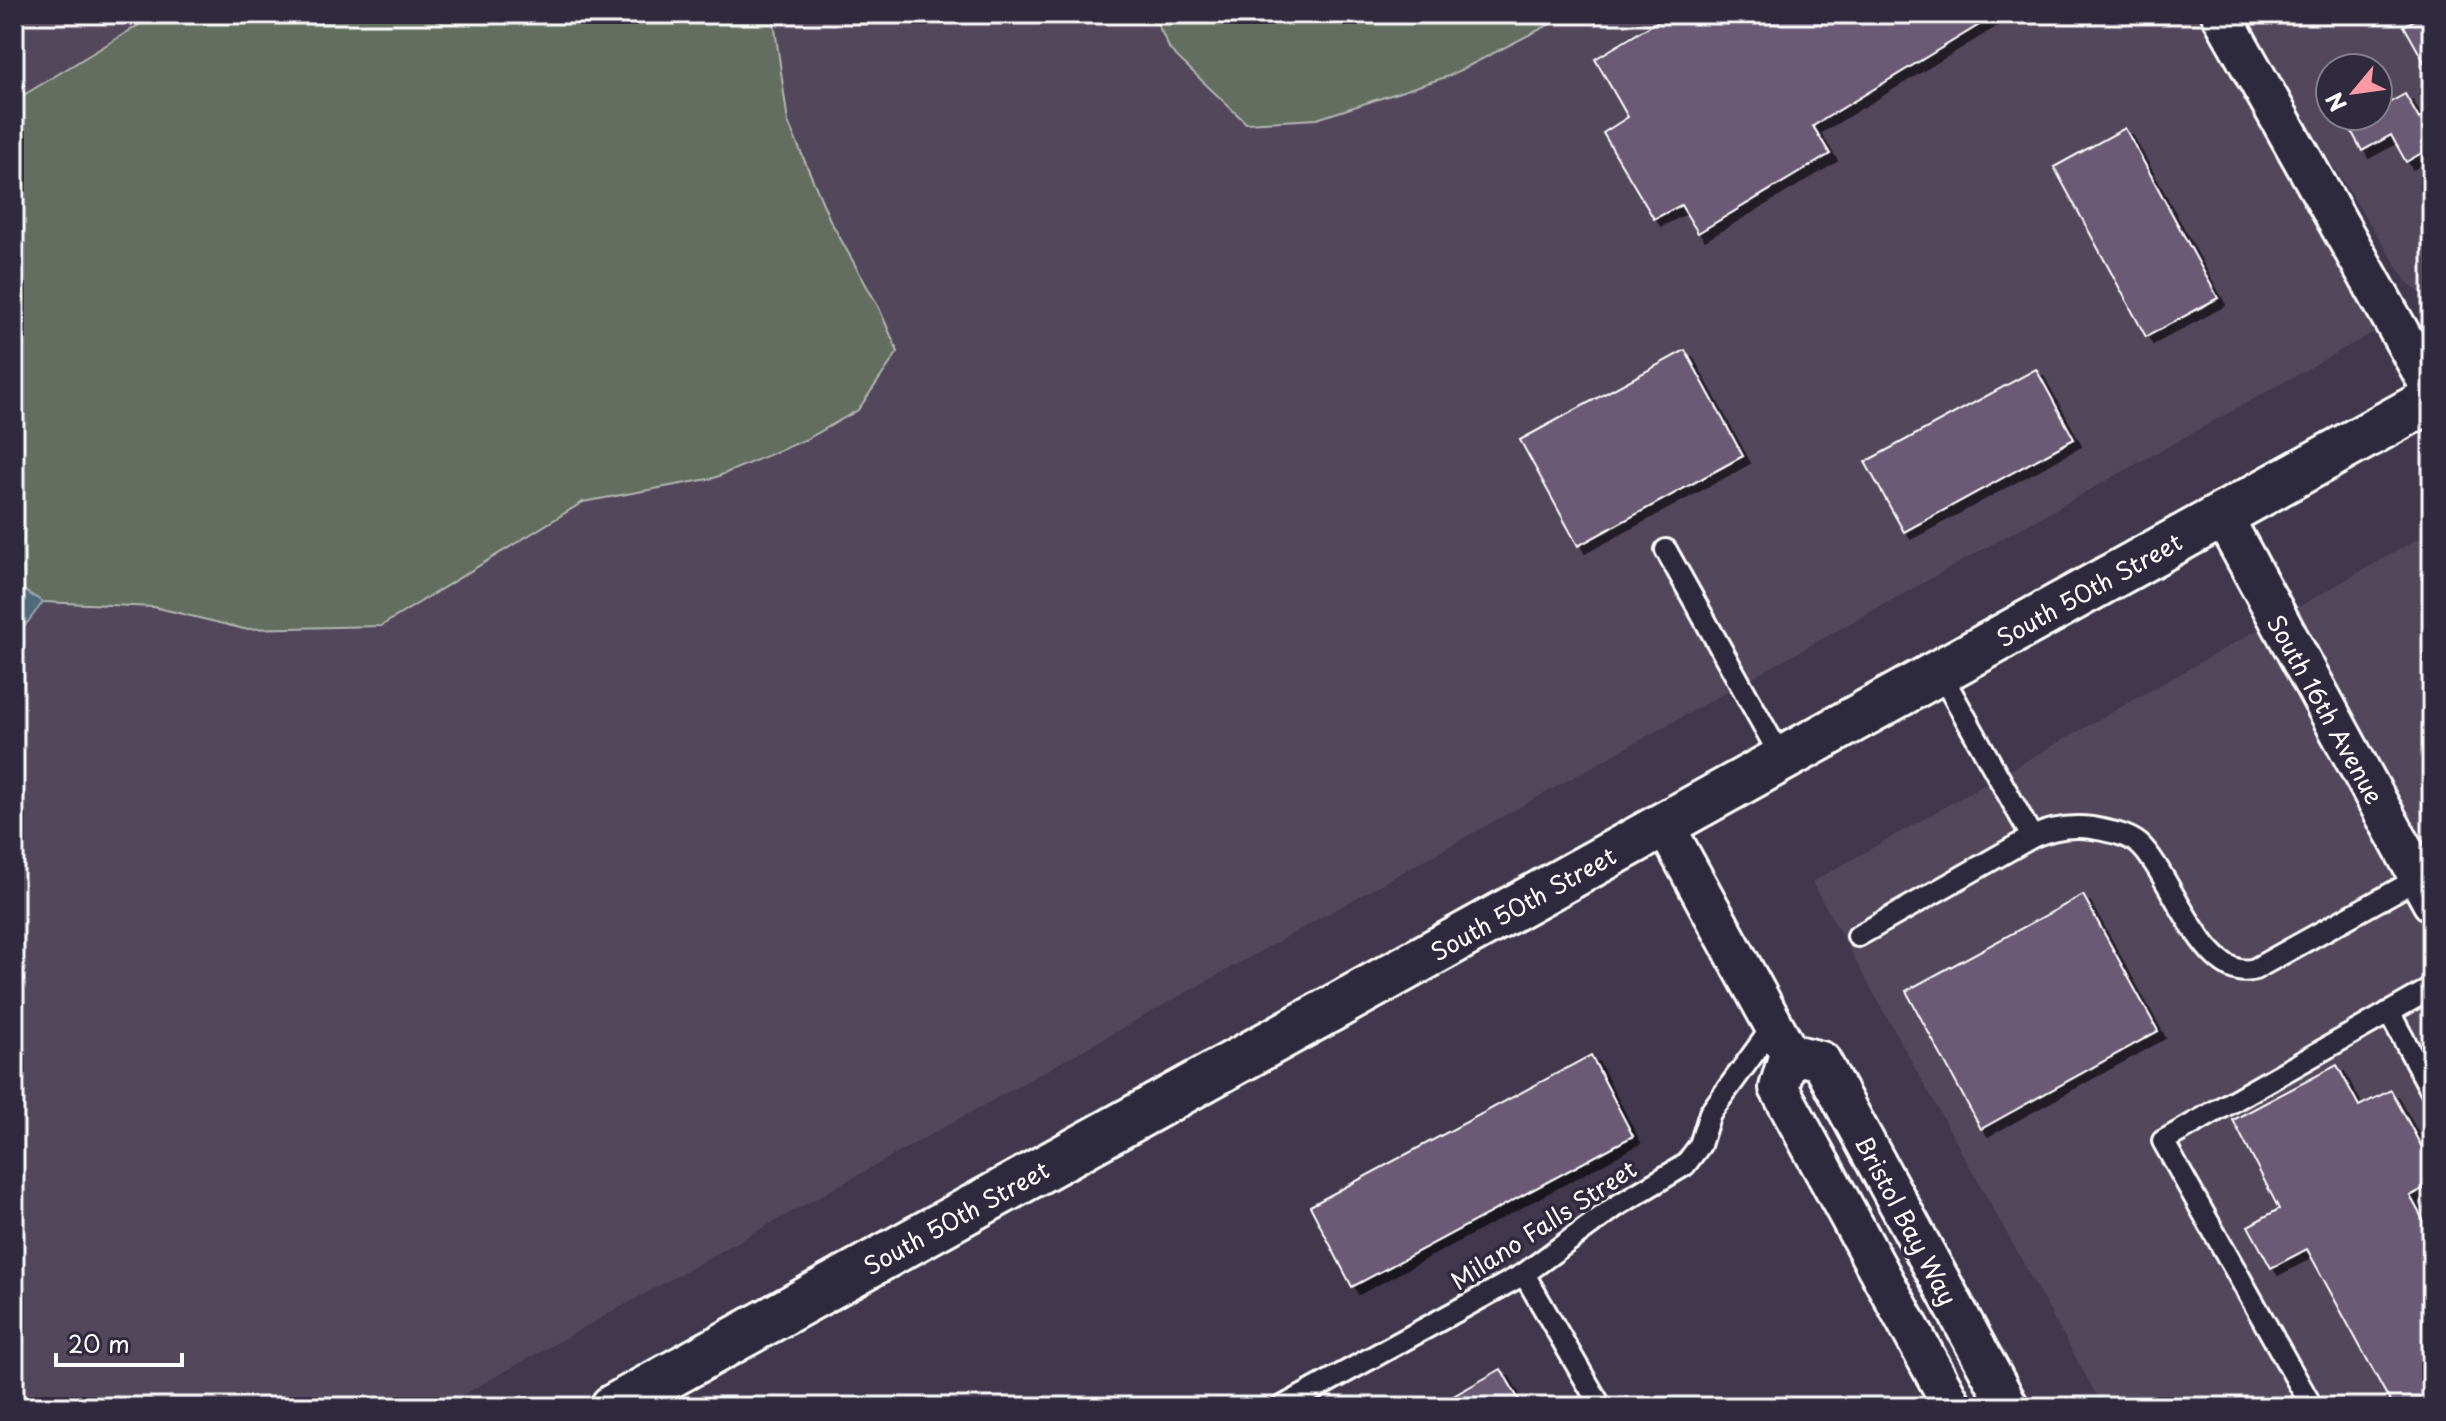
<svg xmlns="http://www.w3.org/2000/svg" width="2446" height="1421" viewBox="0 0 2446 1421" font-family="'Playpen Sans',sans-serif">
<defs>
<filter id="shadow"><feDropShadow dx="7" dy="7" stdDeviation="0" flood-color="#0009"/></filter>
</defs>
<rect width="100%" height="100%" fill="#41384e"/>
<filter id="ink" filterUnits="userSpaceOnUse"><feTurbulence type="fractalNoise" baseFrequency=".0125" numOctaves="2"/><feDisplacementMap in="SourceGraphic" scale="16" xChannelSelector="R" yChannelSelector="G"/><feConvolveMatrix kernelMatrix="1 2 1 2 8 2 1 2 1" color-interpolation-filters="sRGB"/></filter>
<g filter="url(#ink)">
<!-- built -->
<g fill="#52465c" fill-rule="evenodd">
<polygon points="14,14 2202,14 2374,332 441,1407 14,1407"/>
<path d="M2236 14H2432V303L2407 282ZM2330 68H2378V116H2330Z"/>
<polygon points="2432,531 2432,1407 2103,1407 1812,882"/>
</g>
<!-- green -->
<g fill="#646e61" stroke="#b2b6b0" stroke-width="2">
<polygon points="157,14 773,14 788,122 830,220 879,308 898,352 858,410 807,439 714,478 583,502 381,626 244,629 154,607 43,602 14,584 14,101"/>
<polygon points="1153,14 1570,14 1449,76 1317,119 1246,123 1170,50"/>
</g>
<!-- water -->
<polygon fill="#50687a" stroke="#96a4af" stroke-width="2" points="14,585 43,602 14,640"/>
<!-- building -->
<g fill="#6b5a74" stroke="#fff" stroke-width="2" filter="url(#shadow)">
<polygon points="1670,14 1997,14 1813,126 1830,154 1698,233 1681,205 1654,219 1603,133 1628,117 1595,59"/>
<polygon points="2425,14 2432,14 2432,76 2404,26"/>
<polygon points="2405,94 2419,119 2432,112 2432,147 2406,162 2391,135 2362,151 2348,125 2365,116 2378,116 2378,109"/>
<polygon points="2125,128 2218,298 2146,337 2054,167"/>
<polygon points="1685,350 1743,456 1578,546 1520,440"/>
<polygon points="2036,369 2074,439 1904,532 1865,462"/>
<polygon points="2083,895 2158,1031 1981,1129 1906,991"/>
<polygon points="1591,1055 1633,1136 1352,1287 1310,1206"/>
<polygon points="2337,1065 2359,1106 2391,1090 2432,1166 2432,1184 2410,1196 2432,1236 2432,1407 2393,1407 2307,1249 2271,1268 2248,1226 2279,1209 2233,1120"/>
<polygon points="1501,1369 1523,1407 1434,1407"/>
</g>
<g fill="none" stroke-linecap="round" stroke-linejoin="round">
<!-- service casing -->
<g stroke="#fff" stroke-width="26">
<g id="service">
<polyline points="1666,550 1782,759"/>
<polyline points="1940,672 2032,837"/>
<path d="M1858 936 2032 837C2052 828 2070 825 2092 828 2108 831 2127 834 2139 844 2170 871 2205 986 2255 969L2419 878"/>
<polyline points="2389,1012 2432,1092"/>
<polyline points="1524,1274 1601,1407"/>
<polyline points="1282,1407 1524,1274 1615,1207 1685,1165 1700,1145 1710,1113 1775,1024"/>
<polyline points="2312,1407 2163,1141 2432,988"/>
</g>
</g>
<!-- minor casing -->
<g stroke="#fff" stroke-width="44">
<g id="minor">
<polyline points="2221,14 2432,390"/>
<polyline points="2222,515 2432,902"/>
<polyline points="1664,824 1789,1053 1779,1088 1953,1407"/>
<polyline points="1789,1053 1821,1061 2009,1407"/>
</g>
</g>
<!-- primary casing -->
<g stroke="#fff" stroke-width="50">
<polyline id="primary" points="613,1407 2432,399"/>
</g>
<!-- service -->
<use href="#service" stroke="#2f2a3d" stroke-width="20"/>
<!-- minor -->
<use href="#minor" stroke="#2f2a3d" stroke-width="38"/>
<!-- primary -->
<use href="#primary" stroke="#2f2a3d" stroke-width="44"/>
</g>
</g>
<g text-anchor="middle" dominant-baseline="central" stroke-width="7" stroke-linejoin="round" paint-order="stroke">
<!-- street labels -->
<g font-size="24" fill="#fff" stroke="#2f2a3d">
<text transform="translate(2089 589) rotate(-29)">South 50th Street</text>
<text transform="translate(2326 709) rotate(61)">South 16th Avenue</text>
<text transform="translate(1523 903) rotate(-29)">South 50th Street</text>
<text transform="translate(956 1217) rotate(-29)">South 50th Street</text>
<text transform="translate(1907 1220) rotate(62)">Bristol Bay Way</text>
<text transform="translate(1543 1224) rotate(-33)">Milano Falls Street</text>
</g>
</g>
<!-- margin -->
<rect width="2446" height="1421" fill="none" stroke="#2f2a3d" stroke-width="48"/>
<rect x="24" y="24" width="2398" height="1373" fill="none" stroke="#fff" stroke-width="3" filter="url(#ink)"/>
<!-- north arrow -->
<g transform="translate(2354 92) rotate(241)"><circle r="38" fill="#2f2a3d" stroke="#827f8b" stroke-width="2"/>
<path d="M0-6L14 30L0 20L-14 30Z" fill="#ff9aa2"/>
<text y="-12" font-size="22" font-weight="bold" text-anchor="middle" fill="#ffffff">N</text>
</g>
<!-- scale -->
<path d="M56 1353v12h126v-12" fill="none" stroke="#ffffff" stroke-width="4"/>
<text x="68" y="1353" font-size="24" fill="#ffffff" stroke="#2f2a3d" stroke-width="6" paint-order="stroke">20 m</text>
</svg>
